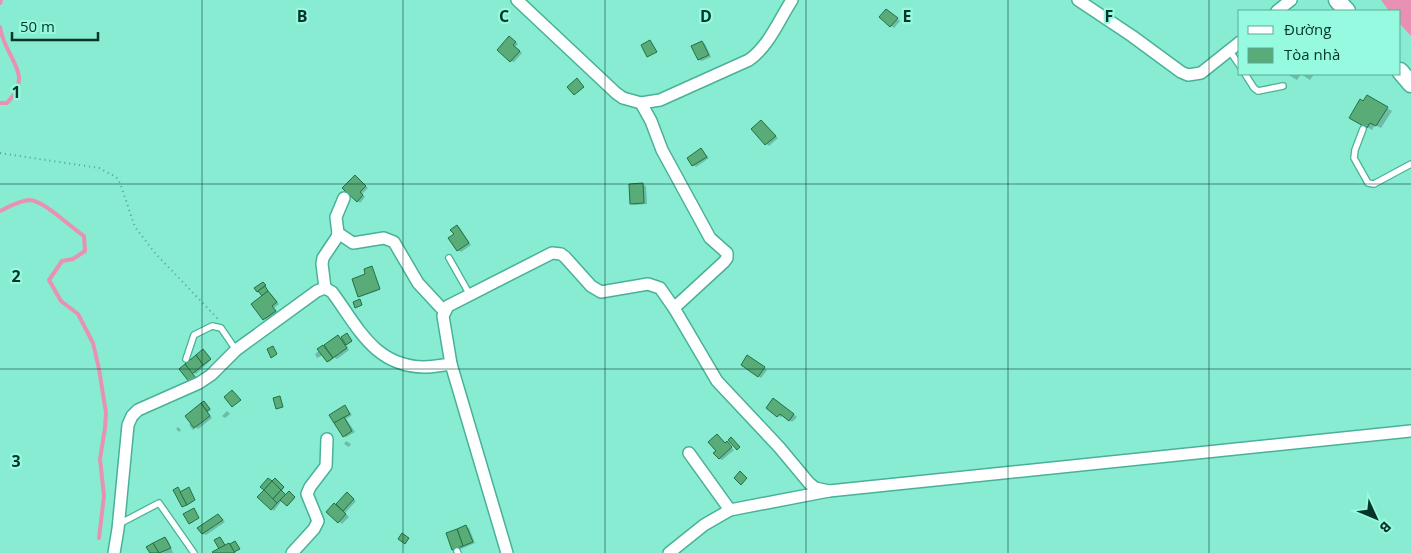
<svg xmlns="http://www.w3.org/2000/svg" width="1411" height="553" viewBox="0 0 1411 553" font-family="'Open Sans',sans-serif">
<rect width="100%" height="100%" fill="#87ecd2"/>
<!-- water -->
<polygon fill="#e891b4" points="1381,0 1411,0 1411,36 1400,24 1400,11 1389,11"/>
<!-- shadow -->
<g fill="#0003">
<polygon points="889,12 900,21 894,28 891,26"/>
<polygon points="512,39 518,44 515,47 522,53 514,62 511,61"/>
<polygon points="702,42 705,44 711,57 702,61 699,60"/>
<polygon points="1287,74 1314,74 1310,80 1301,74 1297,80"/>
<polygon points="1367,97 1392,111 1381,128 1375,125 1372,130 1351,117"/>
<polygon points="761,121 778,138 769,146 752,129"/>
<polygon points="701,150 709,158 696,167 693,165"/>
<polygon points="358,178 368,188 362,194 365,197 360,203 358,201"/>
<polygon points="643,185 646,186 647,204 634,205 631,204"/>
<polygon points="457,226 460,228 471,245 461,252 458,250 455,234"/>
<polygon points="372,268 380,290 360,297 367,275"/>
<polygon points="264,284 268,292 271,294 279,304 274,308 278,313 267,321 253,304 264,296 256,289"/>
<polygon points="347,334 352,341 346,345 349,350 337,359 330,355 333,359 329,362 323,355 317,358 315,354 324,347 329,349 338,336 341,338"/>
<polygon points="204,352 211,360 196,374 189,371 180,369"/>
<polygon points="748,357 767,370 761,378 742,365"/>
<polygon points="777,401 797,417 792,422 783,415 781,417 778,416"/>
<polygon points="206,403 211,410 208,412 212,418 198,429 192,425 195,429 193,430 189,425 192,423 187,416"/>
<polygon points="345,407 352,415 346,419 355,432 346,437 343,436 331,415"/>
<polygon points="227,411 230,414 225,418 222,416"/>
<polygon points="178,427 181,430 179,432 176,429"/>
<polygon points="717,435 734,450 722,460 719,458 717,451"/>
<polygon points="346,441 351,444 349,447 344,444"/>
<polygon points="276,480 284,488 282,491 286,496 289,493 295,498 288,506 282,500 274,511 259,497"/>
<polygon points="347,494 356,501 345,513 349,517 342,524 327,512 336,506"/>
<polygon points="218,515 225,522 206,535 203,534 199,528"/>
<polygon points="466,527 469,528 475,543 456,551 453,549"/>
<polygon points="165,538 168,540 173,553 151,553"/>
</g>
<g fill="none" stroke-linecap="round" stroke-linejoin="round">
<!-- stream -->
<g stroke="#e891b4" stroke-width="4">
<polyline points="0,3 1,0"/>
<path d="M0 27C4 58 36 74 7 103H0"/>
<path d="M0 211C9 207 18 201 29 200 44 200 71 228 84 236L85 251 73 259 62 261 49 280 61 301 78 314 93 343 99 369 106 413 105 428 100 459 104 496 99 538"/>
</g>
</g>
<!-- building -->
<g fill="#59ac78" stroke="#237145">
<polygon points="886,9 898,18 890,27 879,17"/>
<polygon points="509,36 516,42 513,45 520,51 510,62 497,50"/>
<polygon points="650,40 657,52 647,57 641,45"/>
<polygon points="702,41 709,55 698,60 691,46"/>
<polygon points="577,78 584,87 574,95 567,87"/>
<polygon points="1367,95 1388,107 1376,126 1370,123 1367,128 1349,118 1360,99 1363,101"/>
<polygon points="761,120 776,136 765,145 751,129"/>
<polygon points="701,148 707,157 692,166 687,158"/>
<polygon points="355,175 366,186 360,192 363,195 357,202 342,188"/>
<polygon points="643,183 644,203 630,204 629,184"/>
<polygon points="457,225 469,243 457,251 448,238 454,234 450,230"/>
<polygon points="372,266 380,289 358,297 352,279 365,274 364,269"/>
<polygon points="263,282 266,285 257,292 254,288"/>
<polygon points="265,286 268,291 262,296 258,291"/>
<polygon points="268,291 277,302 272,306 276,311 263,320 251,304"/>
<polygon points="360,299 362,305 355,308 353,302"/>
<polygon points="347,333 352,341 346,345 341,337"/>
<polygon points="338,335 347,348 333,358 324,345"/>
<polygon points="323,345 333,358 327,362 317,349"/>
<polygon points="273,346 277,354 271,358 267,349"/>
<polygon points="203,349 211,359 203,365 196,355"/>
<polygon points="196,355 203,365 192,374 185,364"/>
<polygon points="747,355 765,367 758,377 741,365"/>
<polygon points="185,364 196,378 190,383 179,369"/>
<polygon points="232,390 241,400 232,407 224,397"/>
<polygon points="280,396 283,407 276,409 273,398"/>
<polygon points="773,398 794,414 789,421 780,414 777,417 766,408"/>
<polygon points="204,401 210,409 207,411 201,403"/>
<polygon points="201,403 210,416 194,428 185,416"/>
<polygon points="345,405 350,414 334,423 329,415"/>
<polygon points="344,417 352,431 343,437 334,423"/>
<polygon points="717,434 725,443 727,441 732,447 719,459 713,453 716,451 708,442"/>
<polygon points="731,437 740,447 737,450 728,440"/>
<polygon points="740,471 747,478 741,485 734,478"/>
<polygon points="268,478 272,481 264,490 260,487"/>
<polygon points="275,478 284,487 281,490 272,481"/>
<polygon points="272,481 281,490 273,499 264,490"/>
<polygon points="178,487 187,505 182,507 173,490"/>
<polygon points="189,487 195,500 187,505 180,492"/>
<polygon points="264,490 277,503 271,510 257,497"/>
<polygon points="281,490 286,495 277,503 273,499"/>
<polygon points="289,491 295,497 287,506 280,500"/>
<polygon points="347,492 354,499 343,511 336,504"/>
<polygon points="334,503 346,514 338,523 326,512"/>
<polygon points="194,508 199,518 189,524 183,514"/>
<polygon points="218,514 223,520 202,534 197,528"/>
<polygon points="466,525 473,542 463,546 457,529"/>
<polygon points="457,529 463,546 452,550 446,533"/>
<polygon points="402,533 409,538 405,544 398,539"/>
<polygon points="165,537 171,548 159,553 153,543"/>
<polygon points="220,537 225,545 219,549 214,540"/>
<polygon points="235,541 240,549 234,552 230,544"/>
<polygon points="153,543 159,553 150,553 146,547"/>
<polygon points="229,543 235,553 213,553 212,552"/>
</g>
<g fill="none" stroke-linecap="round" stroke-linejoin="round">
<!-- lane casing -->
<g stroke="#49b198" stroke-width="8">
<g id="lane">
<polyline points="1229,50 1240,66"/>
<polyline points="1245,74 1254,88 1258,91 1283,86"/>
<polyline points="1363,129 1355,150 1354,158 1368,183 1374,184 1411,164"/>
<polyline points="449,258 470,295"/>
<polyline points="186,359 194,335 212,326 221,328 236,350"/>
<polyline points="119,524 159,503 194,553"/>
<polyline points="457,551 458,553"/>
</g>
</g>
<!-- street casing -->
<g stroke="#49b198" stroke-width="14">
<g id="street">
<path d="M517 0 616 93 623 98 641 103 660 100 749 60C769 46 779 20 792 0"/>
<polyline points="1078,0 1132,36 1181,72 1188,75 1201,73 1240,42"/>
<polyline points="1277,11 1291,0"/>
<polyline points="641,103 651,121 662,150 710,238 727,253 727,258 724,262 674,308"/>
<polyline points="338,233 353,243 384,238 394,242 418,283 444,311"/>
<polyline points="325,288 322,264 323,258 337,237 338,233 336,217 344,198"/>
<polyline points="689,453 730,510"/>
<path d="M114 553 118 529 128 425 132 416 138 410 199 383 211 375 236 350 317 291 325 288 332 292C358 327 374 366 424 367 433 367 442 365 451 364"/>
<polyline points="292,553 314,529 318,521 307,494 310,487 326,466 327,439"/>
<polyline points="507,553 451,364 443,316 448,306 552,253 561,254 565,257 591,286 601,292 648,284 660,288 674,308 717,381 779,447 809,483 815,488 829,491"/>
<polyline points="669,553 704,525 730,510 829,491 1411,431"/>
</g>
</g>
<!-- secondary casing -->
<g stroke="#49b198" stroke-width="19">
<g id="secondary">
<polyline points="1337,0 1347,11"/>
<polyline points="1400,71 1411,84"/>
</g>
</g>
<!-- path -->
<polyline stroke="#52a18d" stroke-width="2" stroke-dasharray="1 4" stroke-linecap="butt" points="0,153 99,168 116,177 120,183 135,227 155,253 218,319"/>
<!-- lane -->
<use href="#lane" stroke="#fff" stroke-width="5.5"/>
<!-- street -->
<use href="#street" stroke="#fff" stroke-width="11"/>
<!-- secondary -->
<use href="#secondary" stroke="#fff" stroke-width="16"/>
</g>
<!-- grid -->
<path fill="none" stroke="#05342a" stroke-width="1" stroke-opacity="0.55" d="M202 0V553M403 0V553M605 0V553M806 0V553M1008 0V553M1209 0V553M0 184H1411M0 369H1411"/>
<g font-size="16" text-anchor="middle" font-weight="bold" fill="#05342a" stroke="#95fadf" stroke-width="4.5" stroke-linejoin="round" paint-order="stroke">
<text x="302" y="22">B</text>
<text x="504" y="22">C</text>
<text x="706" y="22">D</text>
<text x="907" y="22">E</text>
<text x="1109" y="22">F</text>
<text x="16" y="98">1</text>
<text x="16" y="282">2</text>
<text x="16" y="467">3</text>
</g>
<!-- legend -->
<rect x="1238" y="10" width="162" height="65" fill="#95fadf" stroke="#5bab97"/>
<rect x="1248" y="26" width="25" height="8" fill="#ffffff" stroke="#5bab97"/>
<text x="1284" y="35" font-size="15" fill="#05342a">Đường</text>
<rect x="1248" y="48" width="25" height="15" fill="#59ac78" stroke="#5bab97"/>
<text x="1284" y="60" font-size="15" fill="#05342a">Tòa nhà</text>
<!-- north arrow -->
<g transform="translate(1376 518) rotate(134)" stroke="#95fadf" stroke-width="4" paint-order="stroke">
<path d="M0-4L9 19L0 12L-9 19Z" fill="#05342a"/>
<text y="-8" font-size="14" font-weight="bold" text-anchor="middle" fill="#05342a">B</text>
</g>
<!-- scale -->
<path d="M12 32v8h86v-8" fill="none" stroke="#05342a" stroke-width="2.5"/>
<text x="20" y="32" font-size="15" fill="#05342a" stroke="#95fadf" stroke-width="4" paint-order="stroke">50 m</text>
</svg>
